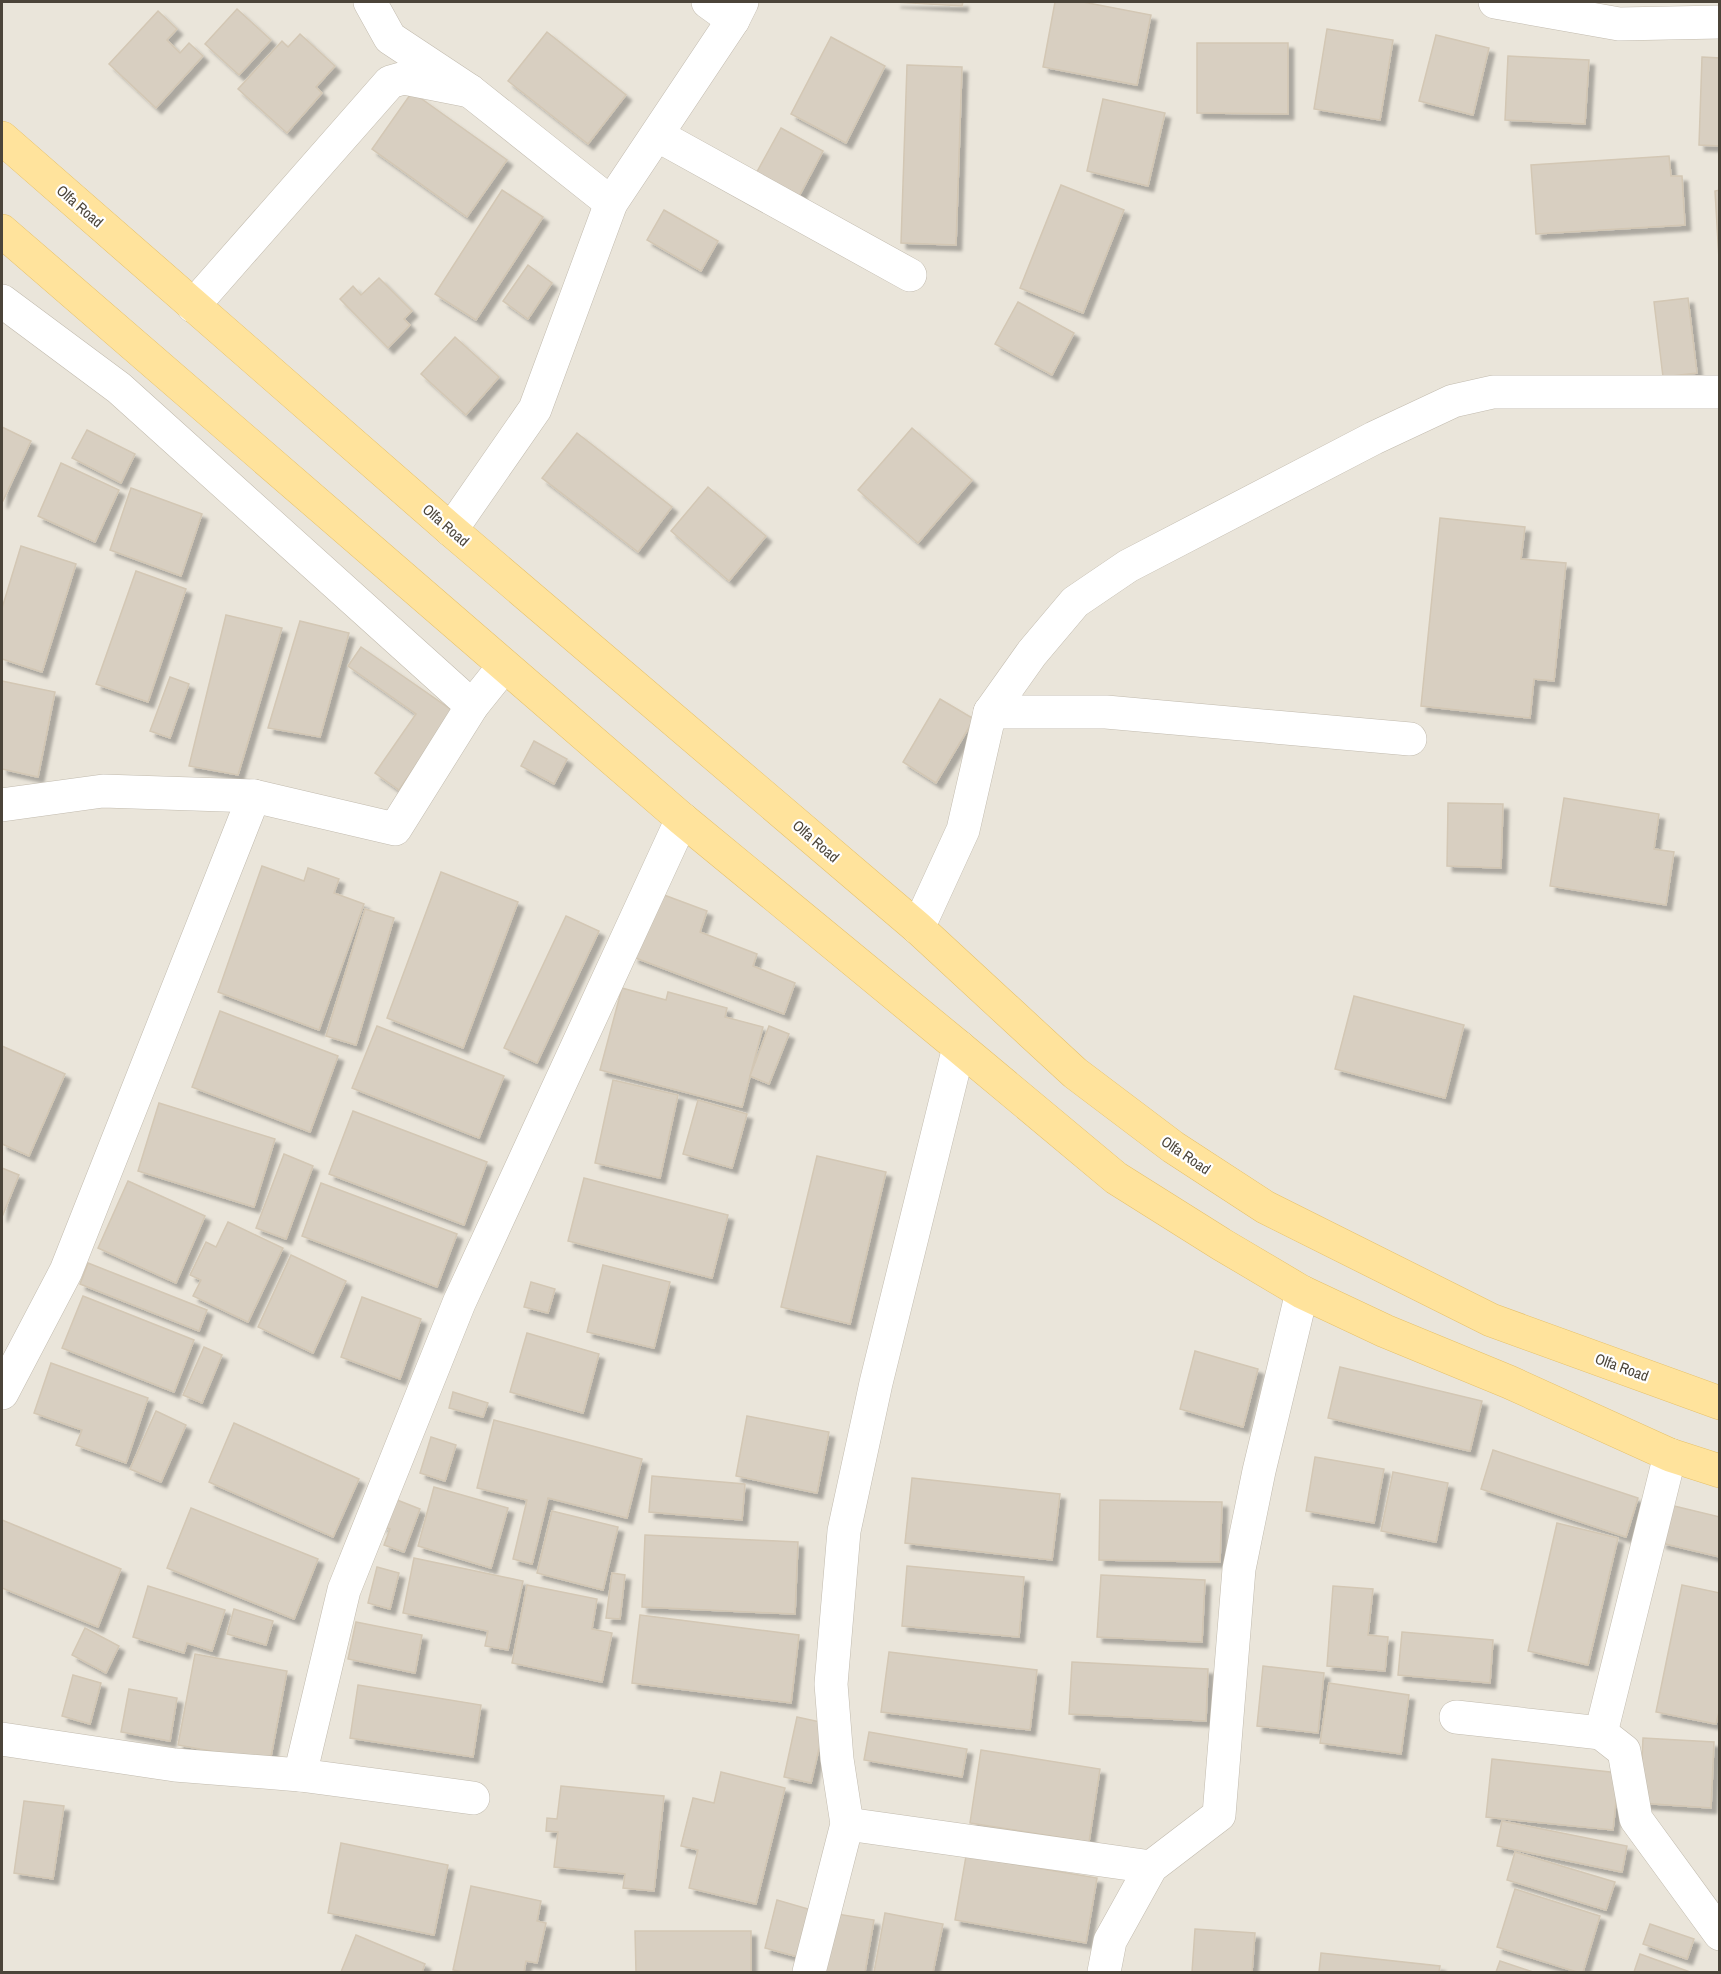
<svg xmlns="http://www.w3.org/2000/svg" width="1721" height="1974" viewBox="0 0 1721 1974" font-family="'Archivo Narrow',sans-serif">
<defs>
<filter id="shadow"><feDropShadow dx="5.5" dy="5.5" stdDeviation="1.5" flood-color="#0004"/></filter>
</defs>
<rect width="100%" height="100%" fill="#f6f3ec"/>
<!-- residential -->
<rect fill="#eae5da" x="2" y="2" width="1717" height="1970"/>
<!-- building -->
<g fill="#d8cfc1" stroke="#d3c7b4" stroke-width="1.5" filter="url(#shadow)">
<polygon points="895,2 963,2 962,6"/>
<polygon points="1055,2 1083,2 1151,15 1137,85 1043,67"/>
<polygon points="237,9 271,40 239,75 205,44"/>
<polygon points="158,11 177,29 167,40 180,53 189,43 203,56 156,108 109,64"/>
<polygon points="1327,29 1393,40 1380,120 1314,109"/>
<polygon points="547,32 626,95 588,144 508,81"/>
<polygon points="300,34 335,66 316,87 322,93 287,133 238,89 282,41 288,47"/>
<polygon points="1436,35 1489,48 1473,115 1419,101"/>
<polygon points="831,37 885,66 846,143 791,114"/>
<polygon points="1197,43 1288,43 1288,114 1197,113"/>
<polygon points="1508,56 1589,60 1585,124 1505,120"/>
<polygon points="1702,57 1720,58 1720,146 1699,145"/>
<polygon points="907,65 962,67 956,245 901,243"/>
<polygon points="412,92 507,160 467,217 372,149"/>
<polygon points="1103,99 1165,113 1148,186 1087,171"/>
<polygon points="781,128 823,151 796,202 753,179"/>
<polygon points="1669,156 1671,176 1682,176 1685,225 1536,234 1531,165"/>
<polygon points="1061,185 1124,210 1083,313 1020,288"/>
<polygon points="502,190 543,217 476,320 435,294"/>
<polygon points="1720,190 1720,259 1719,259 1715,191"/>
<polygon points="664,210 718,241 701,271 647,240"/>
<polygon points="528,265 552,283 528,319 503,301"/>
<polygon points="379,278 412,311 404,319 410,325 388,348 340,299 353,286 361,295"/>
<polygon points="1688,298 1697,373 1663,377 1654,302"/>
<polygon points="1018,302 1074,333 1052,375 995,344"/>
<polygon points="455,337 499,377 466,415 421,374"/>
<polygon points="2,427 31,441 2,503"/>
<polygon points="912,428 972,480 918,543 858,490"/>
<polygon points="87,430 135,454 121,483 72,458"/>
<polygon points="577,433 672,507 638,552 542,478"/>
<polygon points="61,463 119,490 95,542 38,516"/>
<polygon points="708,487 766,536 729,581 671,531"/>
<polygon points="131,488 202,514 181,576 110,550"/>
<polygon points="1440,518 1525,527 1521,559 1566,563 1554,681 1534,679 1530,718 1421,706"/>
<polygon points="21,546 76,564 42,672 2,659 2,608"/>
<polygon points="136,571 186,589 148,702 96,684"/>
<polygon points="226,615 282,628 238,775 189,766"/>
<polygon points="300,621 349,633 320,737 268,728"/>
<polygon points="361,647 453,711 399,790 375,773 416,714 348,666"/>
<polygon points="170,677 189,684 170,738 150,731"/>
<polygon points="2,681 55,692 38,777 2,769"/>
<polygon points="940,699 974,719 936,783 903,762"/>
<polygon points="534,741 567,759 554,784 521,766"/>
<polygon points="1564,798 1659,814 1654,849 1674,852 1666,905 1550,886"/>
<polygon points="1448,803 1503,804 1501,868 1447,866"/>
<polygon points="262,866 304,881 308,868 339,879 334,893 364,904 319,1030 218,992"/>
<polygon points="441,872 518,902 463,1048 387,1018"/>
<polygon points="656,892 707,911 700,932 757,954 753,966 795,983 784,1014 633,957"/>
<polygon points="365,909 394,918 356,1045 326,1036"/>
<polygon points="566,916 599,931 537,1063 504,1048"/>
<polygon points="622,988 666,1000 668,992 727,1008 725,1017 763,1027 742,1107 600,1070"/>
<polygon points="1354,996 1464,1025 1445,1098 1335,1069"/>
<polygon points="220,1011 338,1056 310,1132 192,1087"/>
<polygon points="377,1026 504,1076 479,1138 352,1088"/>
<polygon points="769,1026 789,1034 769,1084 750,1076"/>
<polygon points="2,1046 65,1074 29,1156 2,1144"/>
<polygon points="613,1080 678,1095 660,1178 595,1163"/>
<polygon points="698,1100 747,1114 732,1168 683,1154"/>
<polygon points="159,1103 275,1139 254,1207 138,1171"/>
<polygon points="353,1111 487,1162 464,1225 329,1174"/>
<polygon points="284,1154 313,1166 286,1239 256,1228"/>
<polygon points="817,1156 886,1172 850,1324 781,1307"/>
<polygon points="2,1168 19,1175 2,1217"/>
<polygon points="584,1178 728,1215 712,1278 568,1241"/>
<polygon points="128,1181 205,1216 176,1283 98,1248"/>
<polygon points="321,1183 457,1234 437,1287 302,1236"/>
<polygon points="228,1222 283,1248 248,1322 193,1296 201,1280 190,1275 206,1242 216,1247"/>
<polygon points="291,1255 346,1281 313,1353 258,1327"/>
<polygon points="88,1263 207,1310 199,1331 80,1284"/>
<polygon points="603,1265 670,1282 654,1348 587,1332"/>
<polygon points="531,1282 555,1289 548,1313 524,1307"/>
<polygon points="83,1296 194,1340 174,1392 62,1348"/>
<polygon points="362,1297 421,1319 400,1379 341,1357"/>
<polygon points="527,1333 599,1354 583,1413 510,1392"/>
<polygon points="204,1347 222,1355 202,1403 183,1395"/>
<polygon points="1195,1351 1258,1369 1243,1427 1180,1409"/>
<polygon points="51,1363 148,1398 126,1463 76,1445 82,1430 34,1413"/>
<polygon points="1340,1367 1482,1401 1470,1451 1328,1418"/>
<polygon points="453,1392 488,1403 483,1417 449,1408"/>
<polygon points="156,1411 186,1425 161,1482 130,1469"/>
<polygon points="747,1416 829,1432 817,1493 736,1476"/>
<polygon points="494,1420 642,1459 627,1518 548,1498 532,1564 513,1559 527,1500 477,1488"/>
<polygon points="234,1423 359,1479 333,1537 209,1482"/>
<polygon points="431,1437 456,1445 445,1481 420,1473"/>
<polygon points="1493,1450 1638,1498 1626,1537 1481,1489"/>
<polygon points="1315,1457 1384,1469 1374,1523 1306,1511"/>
<polygon points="1393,1472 1448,1483 1436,1542 1381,1531"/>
<polygon points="652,1476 745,1484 742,1520 649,1512"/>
<polygon points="912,1478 1060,1494 1052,1560 905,1543"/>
<polygon points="434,1487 508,1508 491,1568 418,1546"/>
<polygon points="392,1498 420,1509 404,1552 384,1545 390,1529 382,1527"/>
<polygon points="1100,1500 1222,1502 1220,1562 1099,1560"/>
<polygon points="1670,1505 1720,1517 1720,1557 1661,1543"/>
<polygon points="191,1508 318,1559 294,1619 167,1568"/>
<polygon points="552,1511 618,1527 603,1590 537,1573"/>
<polygon points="2,1520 121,1569 98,1627 2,1588"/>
<polygon points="1557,1523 1618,1538 1588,1665 1528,1651"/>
<polygon points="645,1535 798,1542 795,1614 642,1607"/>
<polygon points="414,1558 523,1581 508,1650 485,1646 488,1631 403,1613"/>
<polygon points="907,1566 1024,1577 1019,1637 902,1626"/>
<polygon points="377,1567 399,1573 390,1609 368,1603"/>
<polygon points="612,1573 625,1575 620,1619 606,1618"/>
<polygon points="1101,1575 1205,1580 1202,1642 1097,1637"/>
<polygon points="527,1585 597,1599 592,1629 612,1633 602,1682 512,1663"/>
<polygon points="1682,1585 1720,1593 1720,1708 1716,1724 1656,1712"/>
<polygon points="148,1586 225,1610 212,1651 187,1643 184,1653 133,1637"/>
<polygon points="1333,1586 1373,1589 1368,1635 1388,1637 1385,1671 1327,1666"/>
<polygon points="234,1609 273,1621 266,1645 227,1634"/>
<polygon points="640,1615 799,1635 791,1703 632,1683"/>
<polygon points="356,1622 422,1635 415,1673 348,1659"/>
<polygon points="85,1628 119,1646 106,1673 72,1655"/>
<polygon points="1402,1632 1493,1640 1490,1683 1398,1675"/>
<polygon points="889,1652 1037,1670 1030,1730 881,1712"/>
<polygon points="195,1654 287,1671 270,1762 178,1745"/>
<polygon points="1072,1662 1208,1669 1206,1721 1069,1714"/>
<polygon points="1263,1666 1324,1673 1318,1733 1257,1726"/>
<polygon points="73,1675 101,1683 90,1724 62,1716"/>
<polygon points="1329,1683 1409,1695 1401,1754 1320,1743"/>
<polygon points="358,1685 481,1705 473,1757 350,1738"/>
<polygon points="129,1689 177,1698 170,1741 121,1732"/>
<polygon points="797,1717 825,1723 811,1783 784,1777"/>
<polygon points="869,1732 967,1749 962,1777 864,1760"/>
<polygon points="1643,1738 1714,1742 1711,1808 1640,1803"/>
<polygon points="981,1750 1100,1769 1089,1842 970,1823"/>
<polygon points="1492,1759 1619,1773 1613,1830 1486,1817"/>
<polygon points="721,1772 785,1788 756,1904 689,1888 698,1850 681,1846 693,1798 714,1803"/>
<polygon points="561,1786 664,1796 654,1891 623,1888 625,1874 554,1867 558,1832 546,1831 547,1818 557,1819"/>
<polygon points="24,1801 64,1806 53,1879 14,1873"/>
<polygon points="1502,1821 1627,1846 1622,1872 1497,1846"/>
<polygon points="341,1843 448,1865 434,1935 328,1913"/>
<polygon points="1515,1852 1615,1882 1606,1910 1507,1880"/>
<polygon points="966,1856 1097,1878 1086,1943 955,1920"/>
<polygon points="471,1886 541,1901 537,1921 546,1923 537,1963 526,1961 524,1972 463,1972 453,1970"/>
<polygon points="1515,1889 1600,1916 1583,1972 1577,1972 1497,1947"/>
<polygon points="777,1900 815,1911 802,1958 765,1948"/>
<polygon points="825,1912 874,1920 865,1972 816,1972"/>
<polygon points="885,1913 943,1924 933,1972 874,1972"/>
<polygon points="1650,1924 1694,1939 1687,1959 1643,1944"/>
<polygon points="1195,1929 1255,1933 1252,1972 1192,1972"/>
<polygon points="635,1931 751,1931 751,1972 636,1972"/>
<polygon points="356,1935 425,1964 422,1972 341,1972"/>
<polygon points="1321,1953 1440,1966 1439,1972 1319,1972"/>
<polygon points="1640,1954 1690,1972 1634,1972"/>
<polygon points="1500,1961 1533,1972 1496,1972"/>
</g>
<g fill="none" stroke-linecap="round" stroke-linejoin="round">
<!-- minor casing -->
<g stroke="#c2bbae" stroke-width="34">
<g id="minor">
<polyline points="370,2 390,38 470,91 611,203"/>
<polyline points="708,2 733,20"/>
<polyline points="1495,2 1619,24 1720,22"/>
<polyline points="657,135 910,275"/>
<polyline points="2,301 119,388 472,706"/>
<polyline points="193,306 390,82 404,78 470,91"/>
<polyline points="451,530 535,409 611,203 733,20 742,2"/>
<polyline points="990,712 1106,712 1410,739"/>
<polyline points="2,805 103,791 254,796 395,829 472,706 504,666"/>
<polyline points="918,928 963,830 990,712 1032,653 1075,602 1128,566 1374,438 1453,401 1493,392 1720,392"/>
<polyline points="2,1393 66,1271 254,796"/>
<polyline points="1456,1717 1601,1733 1624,1751 1636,1819 1720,1934"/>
<polyline points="1601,1733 1670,1455"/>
<polyline points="2,1739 175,1765 300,1775 473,1798"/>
<polyline points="300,1775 344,1590 459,1303 682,819"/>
<polyline points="847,1824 1151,1867"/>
<polyline points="809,1972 847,1824 837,1759 831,1684 844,1531 876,1383 959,1047"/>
<polyline points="1104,1972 1110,1941 1151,1867 1219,1815 1239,1569 1259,1471 1302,1292"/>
</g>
</g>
<!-- primary casing -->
<g stroke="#e6c16a" stroke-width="34">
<g id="primary">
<polyline points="2,138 451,530 918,928 1075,1073 1173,1147 1265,1207 1491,1320 1720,1403"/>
<polyline points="2,231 682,819 959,1047 1116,1178 1221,1244 1302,1292 1385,1331 1509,1382 1670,1455 1720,1471"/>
</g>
</g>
<!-- minor -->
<use href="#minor" stroke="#fff" stroke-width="33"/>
<!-- primary -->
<use href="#primary" stroke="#ffe39c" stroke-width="33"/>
</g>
<g text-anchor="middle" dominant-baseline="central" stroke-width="4.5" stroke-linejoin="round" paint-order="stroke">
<!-- street labels -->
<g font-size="15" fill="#4b4439" stroke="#fff">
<text transform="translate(80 206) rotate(41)">Olfa Road</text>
<text transform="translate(446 525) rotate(41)">Olfa Road</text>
<text transform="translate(816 841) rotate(41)">Olfa Road</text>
<text transform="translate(1186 1155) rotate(34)">Olfa Road</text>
<text transform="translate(1622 1367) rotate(20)">Olfa Road</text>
</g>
</g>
<!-- border -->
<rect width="1721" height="1974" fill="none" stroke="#4b4439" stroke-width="6"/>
</svg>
